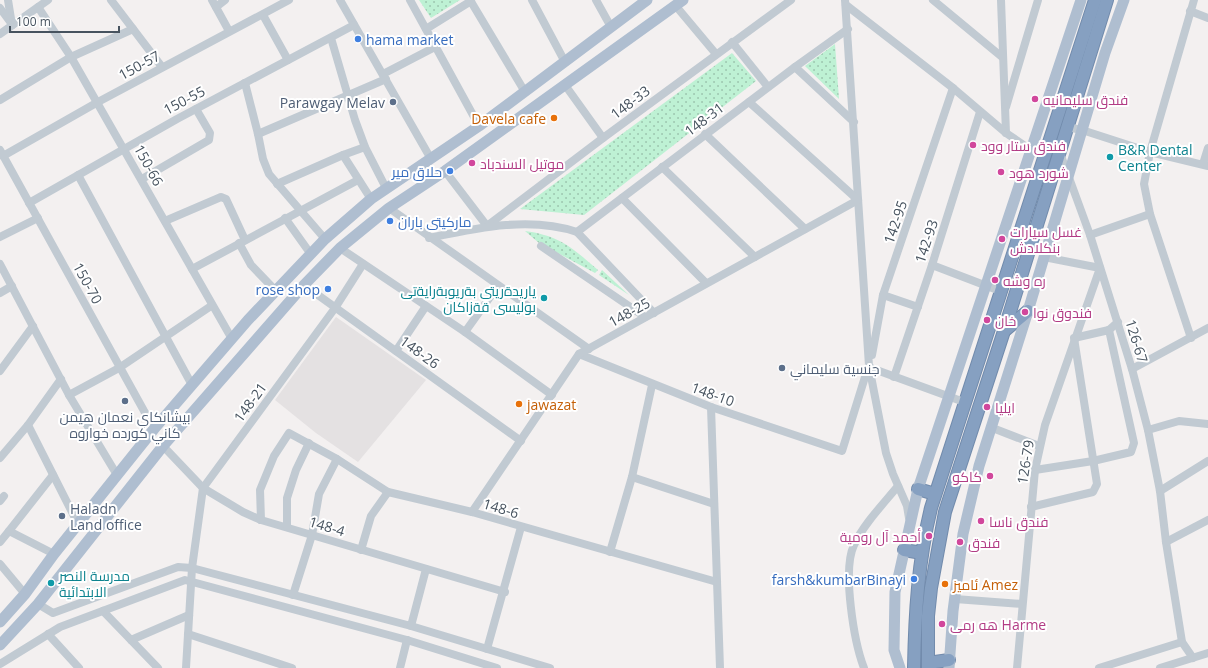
<svg xmlns="http://www.w3.org/2000/svg" width="1208" height="668" viewBox="0 0 1208 668" font-family="'Open Sans',Cairo,sans-serif">
<defs>
<pattern id="park-dots" width="8" height="8" patternUnits="userSpaceOnUse"><rect width="8" height="8" fill="#bef1d4"/><path d="M2 2h.1M6 6h.1" fill="none" stroke="#9cc6af" stroke-width="1.8" stroke-linecap="round"/></pattern>
</defs>
<rect width="100%" height="100%" fill="#f3f0f0"/>
<!-- education -->
<polygon fill="#e4e1e2" points="336,317 426,380 358,462 316,433 275,400"/>
<!-- park -->
<g fill="url(#park-dots)">
<polygon points="419,0 460,0 431,18"/>
<polygon points="835,44 839,99 805,66"/>
<polygon points="732,53 756,81 584,215 520,209"/>
<path d="M525 231C561 236 572 248 598 270L595 273 539 243Z"/>
<polygon points="602,270 629,295 599,275"/>
</g>
<g fill="none" stroke-linecap="round" stroke-linejoin="round">
<!-- highway casing -->
<g stroke="#728bac" stroke-width="14">
<g id="highway">
<polyline points="1004,331 1028,311"/>
<polyline points="918,489 935,494"/>
<polyline points="904,550 922,553"/>
<polyline points="928,663 949,660"/>
<path d="M914 668C915 614 918 561 931 508L1095 0"/>
<polyline points="928,668 928,616 931,588 945,512 1004,331 1107,0"/>
</g>
</g>
<!-- minor -->
<g stroke="#c1cad2" stroke-width="8">
<polyline points="8,0 12,25"/>
<polyline points="111,0 162,67"/>
<polyline points="212,0 229,31"/>
<polyline points="340,0 431,159"/>
<polyline points="410,0 479,126"/>
<polyline points="470,0 525,92"/>
<polyline points="532,0 565,62"/>
<polyline points="596,0 611,27"/>
<polyline points="845,0 869,366 886,453 893,474 907,506 909,518"/>
<polyline points="933,0 1002,57"/>
<polyline points="1001,0 1006,133"/>
<polyline points="675,5 716,54"/>
<polyline points="846,5 953,88 1006,133 1031,150"/>
<polyline points="38,7 71,57 232,339"/>
<polyline points="216,7 225,0"/>
<polyline points="0,8 11,23"/>
<polyline points="1190,11 1208,18"/>
<polyline points="263,15 288,60"/>
<polyline points="426,29 471,1"/>
<polyline points="0,34 48,0"/>
<polyline points="331,38 355,120 365,147 386,188"/>
<polyline points="732,42 768,87"/>
<polyline points="795,67 854,122"/>
<polyline points="383,74 435,47"/>
<polyline points="245,83 258,134 263,159 269,174 325,239"/>
<polyline points="565,85 603,138"/>
<polyline points="0,100 71,57 133,29"/>
<polyline points="1006,107 1038,0"/>
<polyline points="1067,127 1082,130 1150,152 1208,166"/>
<polyline points="258,134 386,79"/>
<polyline points="705,134 805,229"/>
<polyline points="0,150 154,429"/>
<polyline points="1060,153 1090,235 1132,369 1148,430 1160,491 1166,542 1182,642 1193,658"/>
<polyline points="343,155 371,199"/>
<polyline points="3,156 98,102 289,0"/>
<polyline points="1203,164 1208,148"/>
<polyline points="662,167 755,257"/>
<polyline points="445,171 487,226 603,138 791,0"/>
<polyline points="78,175 192,385"/>
<polyline points="142,179 209,140 210,133 196,109"/>
<polyline points="277,184 343,155 365,147"/>
<polyline points="622,198 706,283"/>
<polyline points="29,203 177,119 354,25"/>
<polyline points="389,208 589,349"/>
<polyline points="285,218 310,253"/>
<polyline points="165,221 221,197 226,199 245,240"/>
<polyline points="577,232 795,67 848,29"/>
<polyline points="1090,235 1150,214"/>
<polyline points="0,237 38,218"/>
<path d="M429 238C477 228 530 216 577 232L654 313"/>
<polyline points="239,243 251,265 276,291"/>
<polyline points="541,246 645,317"/>
<polyline points="340,248 465,332 552,395"/>
<polyline points="0,264 69,395 117,475"/>
<polyline points="932,265 1000,291"/>
<polyline points="192,269 358,180"/>
<polyline points="304,285 521,441"/>
<polyline points="0,293 12,286"/>
<polyline points="883,295 918,307"/>
<polyline points="465,332 498,286"/>
<polyline points="1191,338 1150,214 1144,184 1150,152 1194,0"/>
<polyline points="396,351 426,306"/>
<polyline points="579,354 711,407 842,451 865,377 871,368"/>
<polyline points="872,355 883,295 953,88"/>
<polyline points="871,368 964,402"/>
<polyline points="1132,369 1208,328"/>
<polyline points="0,371 33,326"/>
<polyline points="894,377 932,265 980,112"/>
<polyline points="69,395 119,368 211,306"/>
<polyline points="711,407 720,668"/>
<polyline points="28,425 78,524"/>
<polyline points="990,427 1039,446"/>
<polyline points="1148,430 1179,421 1208,424"/>
<polyline points="163,446 203,488 243,512 261,520 505,592"/>
<polyline points="0,458 28,425 61,379"/>
<polyline points="1035,470 1093,461 1131,452 1134,443 1109,330"/>
<polyline points="632,477 714,504"/>
<polyline points="1160,491 1208,461"/>
<polyline points="0,501 4,496"/>
<polyline points="1031,507 1093,492 1097,484 1074,338 1109,330 1118,322"/>
<polyline points="472,512 579,354 858,200 749,102"/>
<polyline points="261,520 260,490 274,456 289,433 337,459 388,492 472,512 717,582"/>
<polyline points="287,527 287,498 296,470 309,443"/>
<polyline points="9,531 53,475"/>
<polyline points="0,542 9,531 54,554"/>
<polyline points="1166,542 1208,520"/>
<polyline points="361,550 371,516 388,492"/>
<polyline points="610,552 632,477 652,385"/>
<polyline points="0,564 25,594"/>
<polyline points="293,595 312,535 319,494 337,459"/>
<polyline points="955,599 1022,604"/>
<polyline points="38,604 53,613 178,567 192,568 411,626 550,668"/>
<polyline points="103,611 158,668"/>
<polyline points="411,626 426,569"/>
<polyline points="48,634 79,668"/>
<polyline points="188,634 292,668"/>
<polyline points="131,640 189,615"/>
<polyline points="487,649 521,527"/>
<polyline points="0,664 60,627 185,580 407,640 497,668"/>
<polyline points="186,668 192,568 203,488 335,308 363,264"/>
<polyline points="400,668 407,640"/>
<path d="M864 668C854 642 842 570 854 545 863 525 884 503 898 486"/>
<polyline points="1017,668 1035,470 1045,425 1100,268 1044,257"/>
<polyline points="1099,668 1182,642"/>
<polyline points="1160,668 1208,653"/>
</g>
<!-- major -->
<g stroke="#afbed0" stroke-width="11">
<polyline points="0,622 25,594 54,554 154,429 248,320 325,239 371,199 479,126 647,0"/>
<polyline points="0,645 38,604 163,446 304,285 340,248 389,208 445,171 683,0"/>
<polyline points="900,668 894,650 895,592 918,489 1081,0"/>
<polyline points="949,668 953,611 963,534 979,466 1028,311 1105,53 1124,0"/>
</g>
<!-- highway -->
<use href="#highway" stroke="#86a0c1" stroke-width="12"/>
</g>
<!-- markers -->
<g fill="#3f7fe0" stroke="#fff" stroke-width="1.5">
<circle cx="358" cy="39" r="4"/>
<circle cx="450" cy="171" r="4"/>
<circle cx="390" cy="221" r="4"/>
<circle cx="328" cy="289" r="4"/>
<circle cx="914" cy="579" r="4"/>
</g>
<g fill="#d1479c" stroke="#fff" stroke-width="1.5">
<circle cx="1035" cy="99" r="4"/>
<circle cx="973" cy="145" r="4"/>
<circle cx="472" cy="163" r="4"/>
<circle cx="1001" cy="172" r="4"/>
<circle cx="1002" cy="239" r="4"/>
<circle cx="995" cy="280" r="4"/>
<circle cx="1025" cy="312" r="4"/>
<circle cx="987" cy="320" r="4"/>
<circle cx="987" cy="407" r="4"/>
<circle cx="990" cy="476" r="4"/>
<circle cx="981" cy="521" r="4"/>
<circle cx="929" cy="536" r="4"/>
<circle cx="960" cy="542" r="4"/>
<circle cx="942" cy="624" r="4"/>
</g>
<g fill="#5c6f8a" stroke="#fff" stroke-width="1.5">
<circle cx="393" cy="102" r="4"/>
<circle cx="782" cy="368" r="4"/>
<circle cx="125" cy="401" r="4"/>
<circle cx="62" cy="516" r="4"/>
</g>
<g fill="#e8710a" stroke="#fff" stroke-width="1.5">
<circle cx="554" cy="118" r="4"/>
<circle cx="519" cy="404" r="4"/>
<circle cx="945" cy="584" r="4"/>
</g>
<g fill="#0f9aa8" stroke="#fff" stroke-width="1.5">
<circle cx="1110" cy="157" r="4"/>
<circle cx="544" cy="298" r="4"/>
<circle cx="51" cy="583" r="4"/>
</g>
<g text-anchor="middle" dominant-baseline="central" stroke-width="4" stroke-linejoin="round" paint-order="stroke">
<!-- shop labels -->
<g font-size="14" fill="#366cbe" stroke="#fff" text-anchor="end">
<text x="366" y="39" text-anchor="start">hama market</text>
<text x="442" y="171">حلاق میر</text>
<text x="398" y="221" text-anchor="start">ماركيتى باران</text>
<text x="320" y="289">rose shop</text>
<text x="906" y="579">farsh&amp;kumbarBinayi</text>
</g>
<!-- street labels -->
<g font-size="14" fill="#47535f" stroke="#fff">
<text transform="translate(139 65) rotate(-29)">150-57</text>
<text transform="translate(184 100) rotate(-28)">150-55</text>
<text transform="translate(630 102) rotate(-37)">148-33</text>
<text transform="translate(704 119) rotate(-37)">148-31</text>
<text transform="translate(149 165) rotate(61)">150-66</text>
<text transform="translate(895 222) rotate(-71)">142-95</text>
<text transform="translate(926 241) rotate(-72)">142-93</text>
<text transform="translate(88 283) rotate(61)">150-70</text>
<text transform="translate(629 312) rotate(-29)">148-25</text>
<text transform="translate(1137 341) rotate(73)">126-67</text>
<text transform="translate(420 352) rotate(36)">148-26</text>
<text transform="translate(713 394) rotate(20)">148-10</text>
<text transform="translate(250 402) rotate(-54)">148-21</text>
<text transform="translate(1025 462) rotate(-81)">126-79</text>
<text transform="translate(501 508) rotate(17)">148-6</text>
<text transform="translate(327 526) rotate(17)">148-4</text>
</g>
<!-- hotel labels -->
<g font-size="14" fill="#b23c85" stroke="#fff" text-anchor="start">
<text x="1043" y="99">فندق سليمانيه</text>
<text x="981" y="145">فندق ستار وود</text>
<text x="480" y="163">موتيل السندباد</text>
<text x="1009" y="172">شورد هود</text>
<text x="1010" y="231">غسل سيارات<tspan x="1010" dy="16">بنكلادش</tspan></text>
<text x="1003" y="280">ره وشه</text>
<text x="1033" y="312">فندوق نوا</text>
<text x="995" y="320">خان</text>
<text x="995" y="407">ايليا</text>
<text x="982" y="476" text-anchor="end">كاكو</text>
<text x="989" y="521">فندق ناسا</text>
<text x="921" y="536" text-anchor="end">أحمد آل رومية</text>
<text x="968" y="542">فندق</text>
<text x="950" y="624">هه رمی Harme</text>
</g>
<!-- service labels -->
<g font-size="14" fill="#4e5e75" stroke="#fff" text-anchor="start">
<text x="385" y="102" text-anchor="end">Parawgay Melav</text>
<text x="790" y="368">جنسية سليماني</text>
<text x="125" y="416" text-anchor="middle">بيشانكاي نعمان هيمن<tspan x="125" dy="16">كاني كورده خواروه</tspan></text>
<text x="70" y="508">Haladn<tspan x="70" dy="16">Land office</tspan></text>
</g>
<!-- food labels -->
<g font-size="14" fill="#c56008" stroke="#fff" text-anchor="start">
<text x="546" y="118" text-anchor="end">Davela cafe</text>
<text x="527" y="404">jawazat</text>
<text x="953" y="584">ئاميز Amez</text>
</g>
<!-- culture labels -->
<g font-size="14" fill="#0d838f" stroke="#fff" text-anchor="start">
<text x="1118" y="149">B&amp;R Dental<tspan x="1118" dy="16">Center</tspan></text>
<text x="536" y="290" text-anchor="end">ياريدةريتى بةريوبةرايةتى<tspan x="536" dy="16">بوليسى قةزاكان</tspan></text>
<text x="59" y="575">مدرسة النصر<tspan x="59" dy="16">الابتدائية</tspan></text>
</g>
</g>
<!-- scale -->
<path d="M10 26v6h109v-6" fill="none" stroke="#47535f" stroke-width="2"/>
<text x="16" y="26" font-size="12" fill="#47535f" stroke="#ffffff" stroke-width="3" paint-order="stroke">100 m</text>
</svg>
